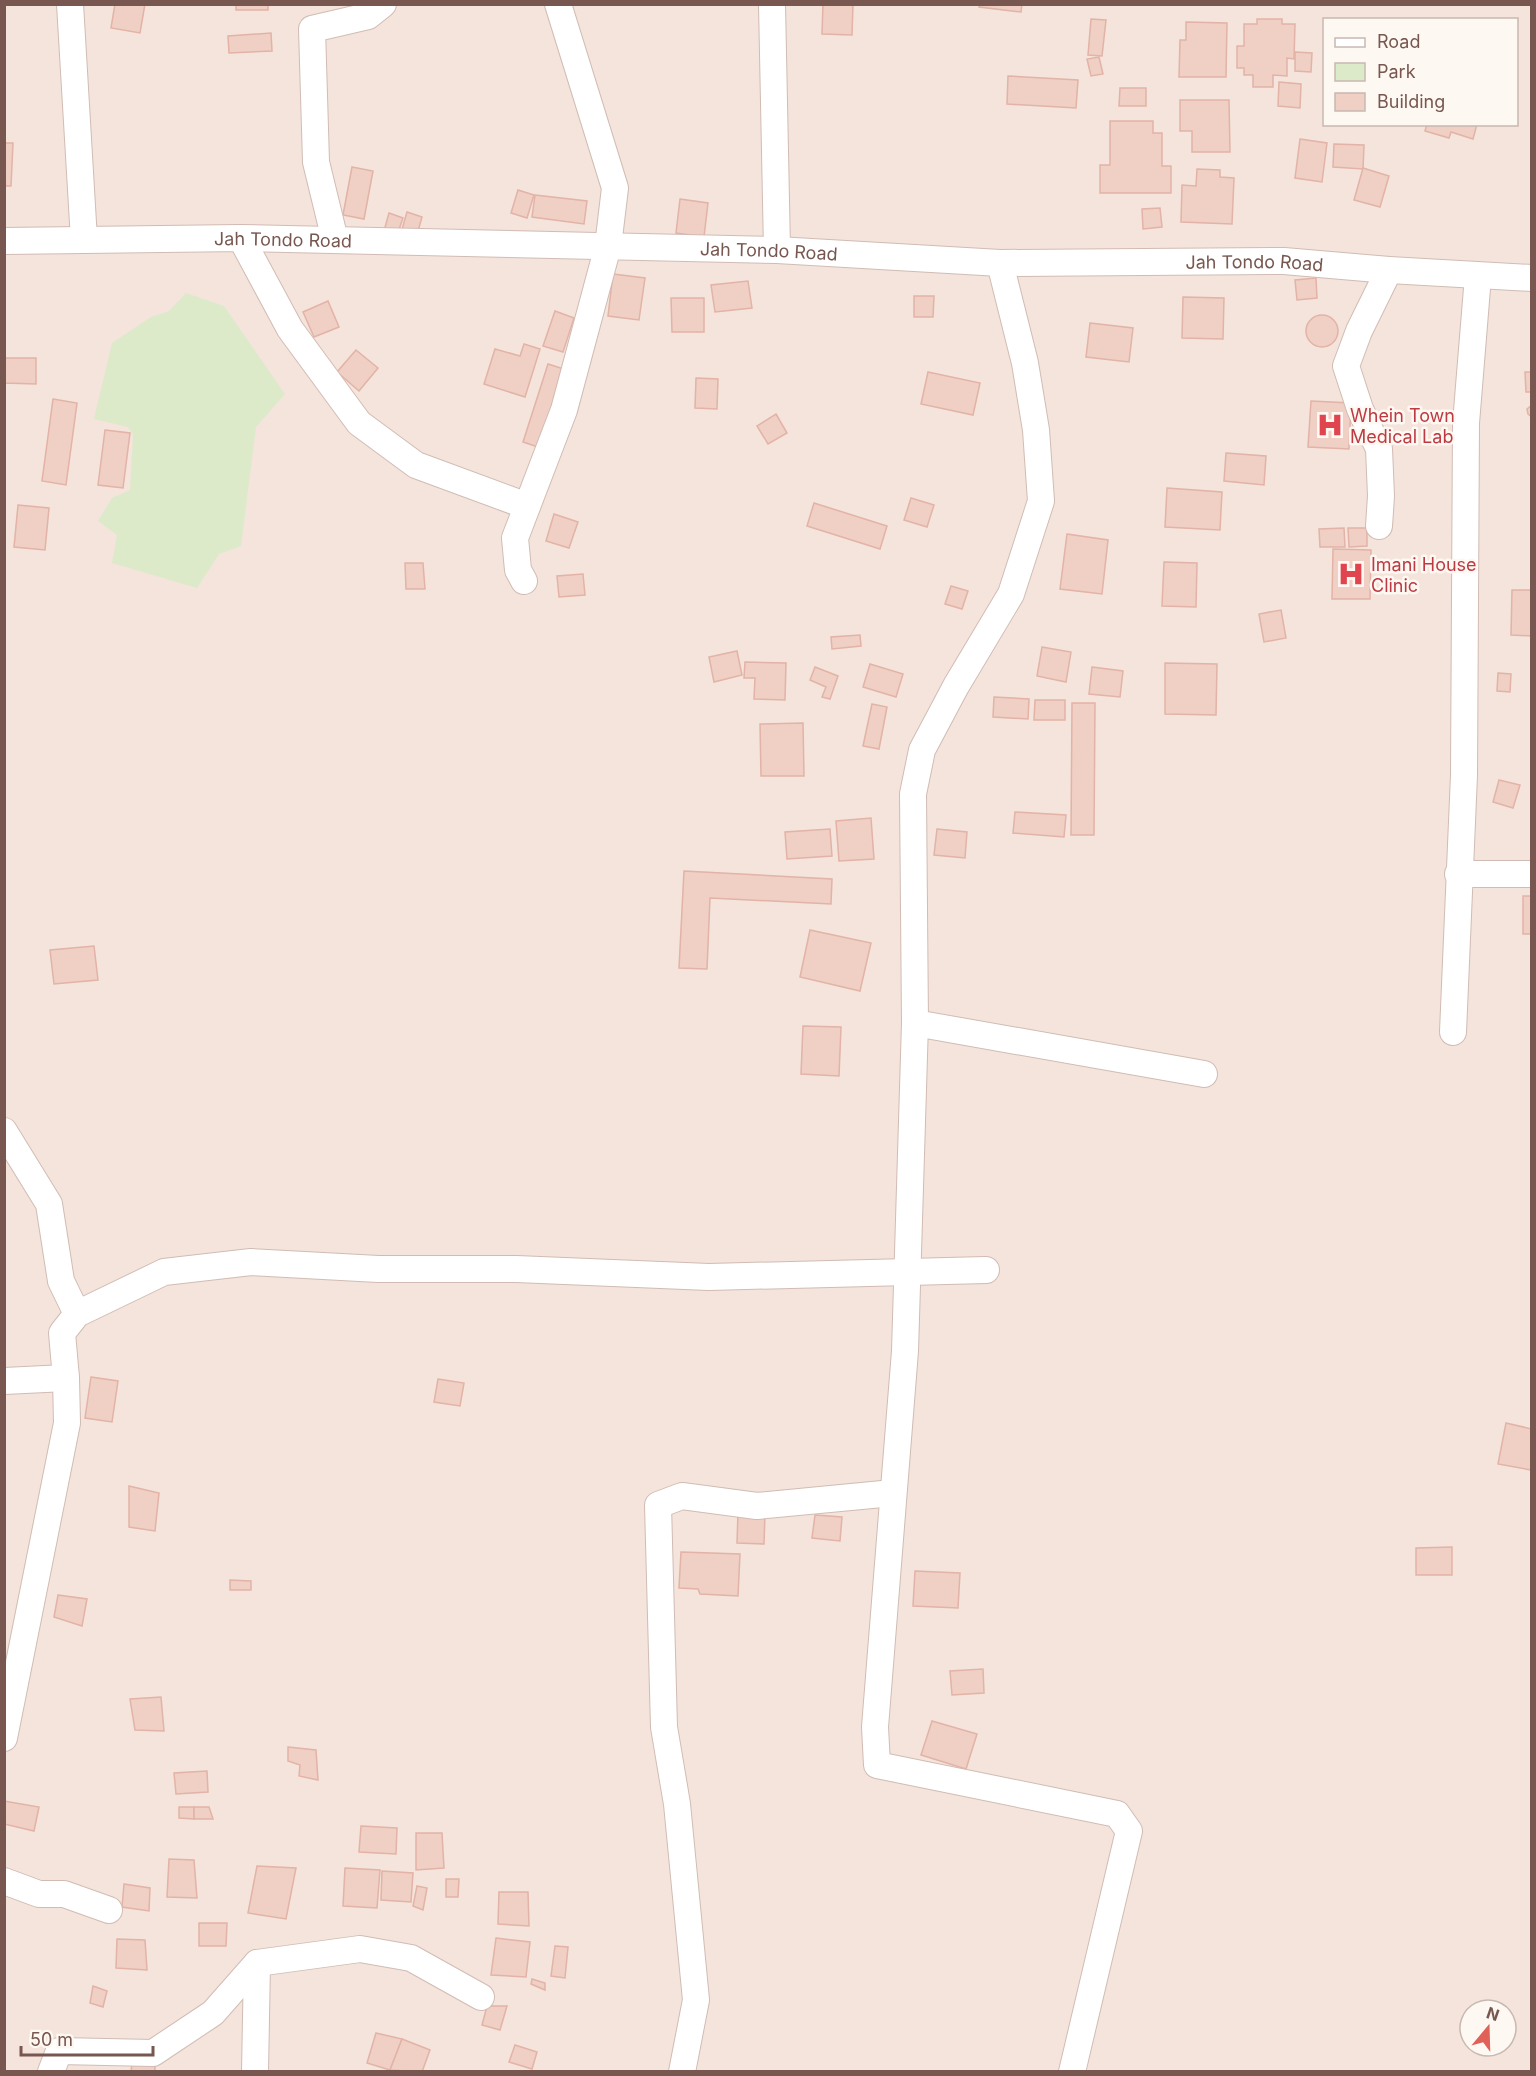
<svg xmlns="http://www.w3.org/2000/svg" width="1536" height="2076" viewBox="0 0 1536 2076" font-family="Inter,sans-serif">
<rect width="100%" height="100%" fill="#fcf3ec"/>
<!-- residential -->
<path fill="#f4e4db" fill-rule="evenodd" d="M5 5H1531V2071H5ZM1324 20H1516V124H1324ZM1470 2010H1506V2046H1470Z"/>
<!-- green -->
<polygon fill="#dceaca" points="186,293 224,306 285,394 256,427 241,546 219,554 197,588 112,563 117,535 98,521 112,498 130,490 133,435 128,427 94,419 112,343 151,317 169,311"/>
<!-- building -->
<g fill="#f0cfc5" stroke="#e2b3a6" stroke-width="1.5">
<polygon points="115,4 145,4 140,33 111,28"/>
<rect x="236" y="4" width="32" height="6"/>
<polygon points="823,4 853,4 852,35 822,34"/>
<polygon points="979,4 1022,4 1021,12 979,7"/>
<polygon points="1091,19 1106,20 1102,56 1088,55"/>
<polygon points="1257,19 1282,19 1282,24 1295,24 1294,59 1287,58 1287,76 1273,75 1273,87 1253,87 1253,75 1244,75 1244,68 1237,68 1237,46 1244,46 1244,24 1257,24"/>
<polygon points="1186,22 1227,23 1226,77 1179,77 1180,40 1186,40"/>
<polygon points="271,33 272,51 229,53 228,36"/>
<polygon points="1295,52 1312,53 1311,72 1295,71"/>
<polygon points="1099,57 1103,74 1091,76 1087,59"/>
<polygon points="1008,76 1078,80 1076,108 1007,104"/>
<polygon points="1279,82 1301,84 1300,108 1278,106"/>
<polygon points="1120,88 1146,88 1146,106 1119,106"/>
<polygon points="1180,100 1229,100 1230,152 1192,152 1192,131 1180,131"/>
<polygon points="1110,121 1153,121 1153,133 1162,133 1162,166 1171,166 1171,193 1100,193 1100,165 1110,165"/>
<polygon points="1427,124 1477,124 1473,139 1451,132 1449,138 1425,131"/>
<polygon points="1300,139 1327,143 1322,182 1295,178"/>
<polygon points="4,143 13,143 11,186 4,186"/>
<polygon points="1334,144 1364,145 1363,169 1333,167"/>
<polygon points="352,167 373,171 364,219 343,215"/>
<polygon points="1363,168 1389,176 1380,207 1354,200"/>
<polygon points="1197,169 1220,170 1220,177 1234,178 1232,224 1181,222 1182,185 1196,186"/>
<polygon points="518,190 534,195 527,218 511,213"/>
<polygon points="535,195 587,201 584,224 532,217"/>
<polygon points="680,199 708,203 704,237 676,233"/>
<polygon points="1160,208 1162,227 1143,229 1142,209"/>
<polygon points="407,212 422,217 416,238 401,233"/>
<polygon points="389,213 403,218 397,235 384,231"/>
<polygon points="613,274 645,278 639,320 608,316"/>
<polygon points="1316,278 1317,298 1297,300 1295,280"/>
<polygon points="748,281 752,308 715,312 711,285"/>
<polygon points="914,296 934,296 933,317 914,317"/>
<polygon points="1183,297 1224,298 1223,339 1182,338"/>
<polygon points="671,298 704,298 704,332 672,332"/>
<polygon points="328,301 339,327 314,337 303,312"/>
<polygon points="555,311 574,318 563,352 543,346"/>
<circle cx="1322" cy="331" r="16"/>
<polygon points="1090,323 1133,328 1129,362 1086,357"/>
<polygon points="524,344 540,349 525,397 484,384 495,349 520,356"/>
<polygon points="356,350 378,368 359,391 337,372"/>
<polygon points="4,358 36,358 36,384 4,383"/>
<polygon points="548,364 570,371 544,449 523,442"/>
<polygon points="928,372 980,383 973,415 921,404"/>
<polygon points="1525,372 1532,372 1532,392 1526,392"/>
<polygon points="696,378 718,379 717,409 695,408"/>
<polygon points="53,399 77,403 66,485 42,481"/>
<polygon points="1311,401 1351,403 1349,449 1308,447"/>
<polygon points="1532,405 1532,417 1528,414 1527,409"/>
<polygon points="776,414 787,433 768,444 757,426"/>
<polygon points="105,430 130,433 123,488 98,485"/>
<polygon points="1226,453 1266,456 1264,485 1224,481"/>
<polygon points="1167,488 1222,492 1220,530 1165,527"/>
<polygon points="911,498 934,505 927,527 904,520"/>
<polygon points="814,503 887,526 880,549 807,526"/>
<polygon points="18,505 49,508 45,550 14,547"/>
<polygon points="554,514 578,522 569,548 546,541"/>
<polygon points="1344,528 1345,547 1320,547 1319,529"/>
<polygon points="1348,528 1367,528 1367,546 1349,547"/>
<polygon points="1067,534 1108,540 1102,594 1060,589"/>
<polygon points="1333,549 1371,550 1370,599 1332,599"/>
<polygon points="1164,562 1197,563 1196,607 1162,606"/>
<polygon points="405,563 423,563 425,589 406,589"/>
<polygon points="583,574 585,595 559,597 557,576"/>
<polygon points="951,586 968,591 962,609 945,604"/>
<polygon points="1512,590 1532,590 1532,636 1511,635"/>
<polygon points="1281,610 1286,638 1264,642 1259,614"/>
<polygon points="860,635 861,646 832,649 831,637"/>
<polygon points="1042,647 1071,652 1066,682 1037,676"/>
<polygon points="737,651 742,675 714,682 709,657"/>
<polygon points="745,662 786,663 785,700 754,699 755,678 744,678"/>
<polygon points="1165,663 1217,664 1216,715 1165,714"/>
<polygon points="870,664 903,674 896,697 863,687"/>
<polygon points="815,667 838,676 830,699 822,697 826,687 810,680"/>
<polygon points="1092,667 1123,671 1120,697 1089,694"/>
<polygon points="1498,673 1511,674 1510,692 1497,691"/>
<polygon points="994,697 1029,699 1028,719 993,717"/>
<polygon points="1035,700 1065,700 1065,720 1034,720"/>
<polygon points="1072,703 1095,703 1094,835 1071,835"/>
<polygon points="872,704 887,707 879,749 863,746"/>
<polygon points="803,723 804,776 761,776 760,724"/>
<polygon points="1499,780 1520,785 1513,808 1493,802"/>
<polygon points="1015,812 1066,815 1064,837 1013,833"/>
<polygon points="871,818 874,859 839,861 836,821"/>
<polygon points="830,829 832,856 787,859 785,832"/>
<polygon points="937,829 967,832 965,858 934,855"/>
<polygon points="684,871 832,879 831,904 710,898 707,969 679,968"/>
<rect x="1523" y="896" width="9" height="38"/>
<polygon points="810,930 871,943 860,991 800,977"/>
<polygon points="94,946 98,980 54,984 50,950"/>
<polygon points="803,1026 841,1027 839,1076 801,1074"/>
<polygon points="91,1377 118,1381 112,1422 85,1418"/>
<polygon points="438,1379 464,1383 460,1406 434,1402"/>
<polygon points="1506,1423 1532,1429 1531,1470 1498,1464"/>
<polygon points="129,1486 159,1493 155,1531 129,1527"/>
<polygon points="738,1512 765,1513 764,1544 737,1543"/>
<polygon points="815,1515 842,1517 840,1541 812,1538"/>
<polygon points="1452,1547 1452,1575 1416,1575 1416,1548"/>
<polygon points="681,1552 740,1554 738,1596 700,1594 698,1589 679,1588"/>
<polygon points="915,1571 960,1573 958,1608 913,1606"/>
<polygon points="230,1580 251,1581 251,1590 230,1590"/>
<polygon points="58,1595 87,1599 82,1626 54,1617"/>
<polygon points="983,1669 984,1693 952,1695 950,1671"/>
<polygon points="161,1697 164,1731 135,1730 130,1699"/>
<polygon points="932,1721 977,1734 966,1769 921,1755"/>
<polygon points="288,1747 316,1750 318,1780 299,1776 300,1765 288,1761"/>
<polygon points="207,1771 208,1792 176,1794 174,1773"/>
<polygon points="4,1801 39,1807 34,1831 4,1824"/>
<polygon points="179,1807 194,1807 194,1819 179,1818"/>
<polygon points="194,1807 209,1807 213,1819 194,1819"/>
<polygon points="361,1826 397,1828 396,1854 359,1852"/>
<polygon points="416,1833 442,1833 444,1868 416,1870"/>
<polygon points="169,1859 194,1860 197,1898 167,1897"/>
<polygon points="257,1866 296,1868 286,1919 248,1913"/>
<polygon points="345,1868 380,1870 377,1908 343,1906"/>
<polygon points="382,1871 413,1873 411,1902 381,1900"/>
<polygon points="446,1879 459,1879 458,1897 446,1897"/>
<polygon points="124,1884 150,1888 149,1911 122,1907"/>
<polygon points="417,1886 427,1888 423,1910 413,1906"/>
<polygon points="499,1892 528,1892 529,1926 498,1924"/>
<polygon points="199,1923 227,1923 226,1946 199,1946"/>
<polygon points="496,1938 530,1942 526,1977 491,1975"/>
<polygon points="117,1939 145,1940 147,1970 116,1968"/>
<polygon points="555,1946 568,1947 565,1978 551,1976"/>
<polygon points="532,1979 545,1983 545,1990 531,1984"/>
<polygon points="93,1986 107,1991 103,2007 90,2003"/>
<polygon points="487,2006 507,2006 500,2030 482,2025"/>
<polygon points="376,2033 402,2039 390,2070 367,2063"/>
<polygon points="402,2039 430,2050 422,2072 390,2070"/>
<polygon points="515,2045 537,2052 532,2069 509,2062"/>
<polygon points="132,2062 155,2066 155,2072 131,2072"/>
</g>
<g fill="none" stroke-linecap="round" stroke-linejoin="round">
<!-- minor casing -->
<g stroke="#d1bcb4" stroke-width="28">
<g id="minor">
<polyline points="70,4 84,240"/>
<polyline points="772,4 777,250"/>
<polyline points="241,238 290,329 359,423 416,465 527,506"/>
<polyline points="335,240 316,162 312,29 368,16 383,4"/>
<path id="s1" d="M4 241 241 238 777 250 1000 263 1284 261 1389 270 1532 278"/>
<polyline points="1000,263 1025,363 1036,430 1041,501 1011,594 956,686 922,750 913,794 915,1023 905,1351 875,1727 877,1765 1117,1814 1129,1831 1072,2072"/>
<polyline points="1379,526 1381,496 1379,449 1360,409 1346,366 1359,331 1389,270"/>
<polyline points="524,581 518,570 515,538 564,410 608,246 615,188 558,4"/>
<polyline points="1458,874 1532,874"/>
<polyline points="915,1023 1204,1074"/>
<polyline points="1453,1032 1464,775 1466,423 1478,276"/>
<polyline points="4,1131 49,1204 61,1281 77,1314"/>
<polyline points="4,1381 66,1378"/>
<polyline points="4,1738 67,1423 66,1378 62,1333 77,1314 164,1272 251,1262 378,1269 516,1269 709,1277 986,1270"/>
<polyline points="4,1881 39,1894 64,1894 109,1910"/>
<polyline points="51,2072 59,2051 153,2053 213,2013 257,1963 360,1949 411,1958 481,1997"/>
<polyline points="255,2072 257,1963"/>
<polyline points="682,2072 696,2000 677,1804 664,1727 658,1505 682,1496 757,1506 893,1493"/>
</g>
</g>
<!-- minor -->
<use href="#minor" stroke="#fff" stroke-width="26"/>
</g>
<!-- icons -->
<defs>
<g id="hospital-bare" transform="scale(2.07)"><path d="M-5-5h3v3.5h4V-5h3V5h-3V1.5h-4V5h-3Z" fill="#e0444e" stroke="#fef8f3" stroke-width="2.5" paint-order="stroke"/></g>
</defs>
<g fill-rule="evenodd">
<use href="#hospital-bare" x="1330" y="425"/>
<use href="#hospital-bare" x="1351" y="574"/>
</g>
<g text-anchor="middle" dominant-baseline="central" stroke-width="5" stroke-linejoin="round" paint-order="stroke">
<!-- street labels -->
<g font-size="18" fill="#77574f" stroke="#fef8f3">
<text stroke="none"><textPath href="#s1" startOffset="279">Jah Tondo Road</textPath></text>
<text stroke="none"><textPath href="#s1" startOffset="765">Jah Tondo Road</textPath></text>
<text stroke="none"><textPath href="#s1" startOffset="1251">Jah Tondo Road</textPath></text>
</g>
<!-- health labels -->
<g font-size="18" fill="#be3a42" stroke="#fef8f3" text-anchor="start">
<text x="1350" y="415">Whein Town<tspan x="1350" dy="21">Medical Lab</tspan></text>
<text x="1371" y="564">Imani House<tspan x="1371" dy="21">Clinic</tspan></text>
</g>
</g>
<!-- border -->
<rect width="1536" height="2076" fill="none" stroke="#77574f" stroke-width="12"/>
<!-- legend -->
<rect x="1323" y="18" width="195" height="108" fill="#fef8f3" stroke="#c8b8b1" stroke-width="1.5"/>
<rect x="1335" y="38" width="30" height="9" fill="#ffffff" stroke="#c8b8b1" stroke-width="1.5"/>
<text x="1377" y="48" font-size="18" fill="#77574f">Road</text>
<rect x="1335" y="63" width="30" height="18" fill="#dceaca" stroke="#c8b8b1" stroke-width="1.5"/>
<text x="1377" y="78" font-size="18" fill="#77574f">Park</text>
<rect x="1335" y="93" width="30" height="18" fill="#f0cfc5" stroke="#c8b8b1" stroke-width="1.5"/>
<text x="1377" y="108" font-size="18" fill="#77574f">Building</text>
<!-- north arrow -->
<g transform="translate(1488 2028) rotate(19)"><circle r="28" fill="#fef8f3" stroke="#c8b8b1" stroke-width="1.5"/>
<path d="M0-4.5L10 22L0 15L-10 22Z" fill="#df6158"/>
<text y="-9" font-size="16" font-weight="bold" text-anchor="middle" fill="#77574f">N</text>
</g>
<!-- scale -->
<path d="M21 2046v9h132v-9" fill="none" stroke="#77574f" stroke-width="3"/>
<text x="30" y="2046" font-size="18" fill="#77574f" stroke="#fef8f3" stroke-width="4.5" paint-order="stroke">50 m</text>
</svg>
